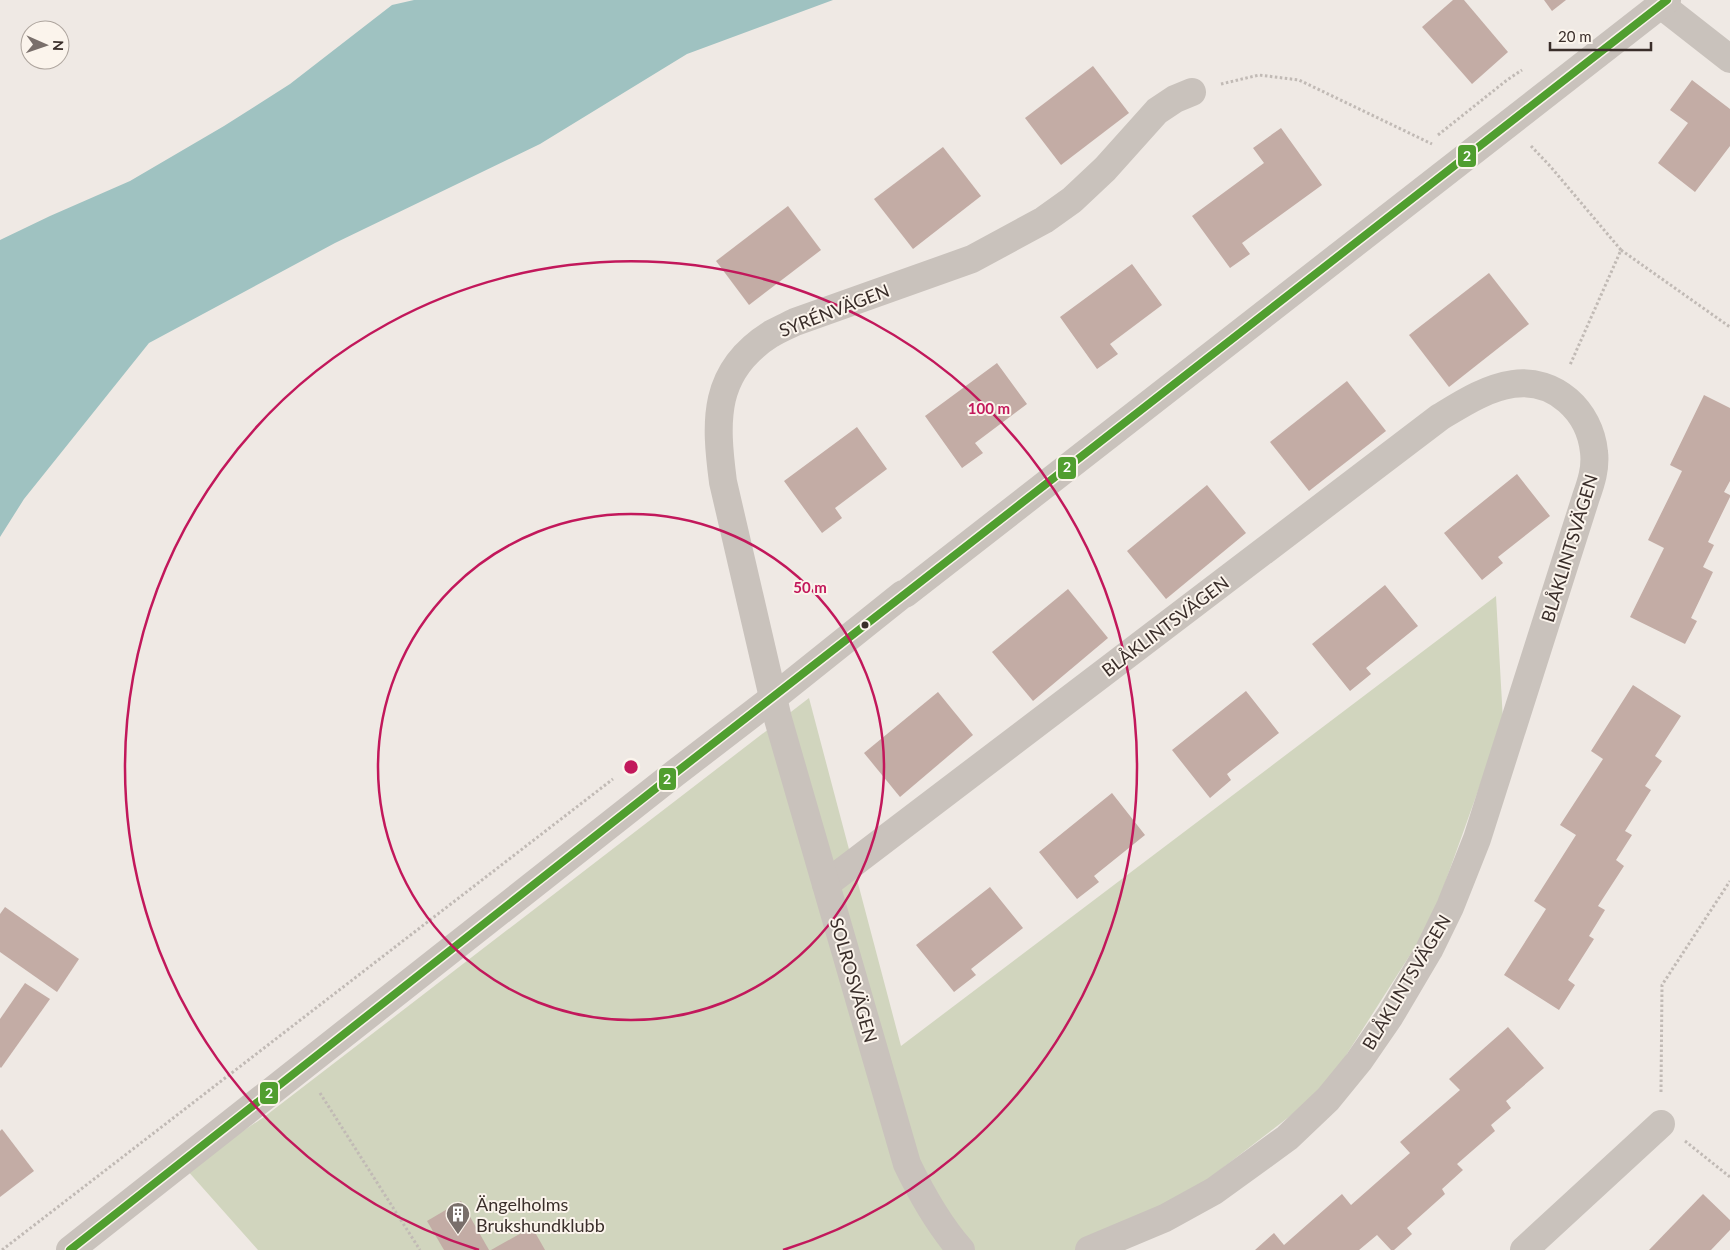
<svg xmlns="http://www.w3.org/2000/svg" width="1730" height="1250" viewBox="0 0 1730 1250" font-family="Lato,sans-serif">
<rect width="100%" height="100%" fill="#efe9e4"/>
<!-- green -->
<polygon fill="#d1d5be" points="1496,596 1503,721 1431,922 1324,1090 1116,1250 258,1250 186,1169 264,1117 809,698 901,1046"/>
<!-- water -->
<polygon fill="#9fc2c1" points="414,0 833,0 687,54 540,144 335,243 149,343 24,499 0,537 0,240 50,216 130,181 224,126 290,84 392,5"/>
<!-- building -->
<g fill="#c3aca5">
<polygon points="1453,0 1464,0 1508,52 1472,84 1422,27"/>
<polygon points="1544,0 1566,0 1552,11"/>
<polygon points="1093,66 1129,113 1061,165 1025,118"/>
<polygon points="1692,80 1730,109 1730,146 1695,192 1658,163 1688,123 1670,110"/>
<polygon points="1281,128 1322,185 1242,243 1250,254 1230,268 1192,216 1264,163 1253,148"/>
<polygon points="943,147 981,196 913,249 874,199"/>
<polygon points="788,206 821,250 749,305 716,261"/>
<polygon points="1132,264 1162,305 1110,344 1118,354 1097,369 1060,317"/>
<polygon points="1489,273 1529,324 1449,387 1409,335"/>
<polygon points="997,363 1027,404 975,443 983,453 962,468 925,416"/>
<polygon points="1347,381 1386,431 1309,491 1270,442"/>
<polygon points="1704,395 1730,408 1730,481 1724,492 1730,495 1730,497 1708,542 1714,545 1703,567 1713,572 1691,618 1697,621 1685,644 1630,617 1664,548 1648,540 1682,471 1670,465"/>
<polygon points="857,427 887,469 835,508 842,518 822,533 784,481"/>
<polygon points="1517,474 1550,516 1498,557 1503,563 1482,580 1444,533"/>
<polygon points="1207,485 1246,533 1166,599 1127,551"/>
<polygon points="1385,585 1418,626 1366,668 1371,674 1350,691 1312,644"/>
<polygon points="1068,589 1108,638 1033,701 992,652"/>
<polygon points="1633,685 1681,716 1655,756 1662,761 1645,786 1651,790 1625,831 1632,835 1616,860 1624,866 1598,906 1605,910 1589,936 1594,939 1568,980 1575,985 1559,1010 1504,975 1546,909 1534,901 1576,835 1560,825 1603,759 1591,751"/>
<polygon points="1246,691 1279,733 1227,774 1231,780 1210,798 1172,750"/>
<polygon points="938,692 973,735 900,797 864,753"/>
<polygon points="1112,793 1145,835 1094,876 1099,882 1077,899 1039,852"/>
<polygon points="990,887 1023,928 971,969 976,975 954,992 916,945"/>
<polygon points="5,907 79,959 57,992 0,952 0,914"/>
<polygon points="25,983 50,999 1,1068 0,1067 0,1019"/>
<polygon points="1508,1027 1544,1068 1506,1101 1511,1108 1491,1125 1495,1131 1457,1164 1463,1170 1442,1189 1445,1194 1407,1228 1412,1234 1394,1250 1391,1250 1377,1235 1359,1250 1255,1250 1274,1233 1284,1245 1342,1194 1351,1205 1410,1153 1400,1142 1460,1090 1449,1079"/>
<polygon points="2,1129 34,1171 0,1197 0,1131"/>
<polygon points="1703,1194 1730,1220 1730,1230 1711,1250 1649,1250"/>
<polygon points="461,1201 489,1250 444,1250 427,1221"/>
<polygon points="532,1227 545,1250 491,1250"/>
</g>
<g fill="none" stroke-linecap="round" stroke-linejoin="round">
<!-- path -->
<g stroke="#c1bab5" stroke-width="3" stroke-dasharray="2.5 2.5" stroke-linecap="butt">
<polyline points="1221,84 1259,75 1299,80 1432,144"/>
<polyline points="1438,135 1507,80 1522,70"/>
<polyline points="1531,146 1550,166 1621,250 1570,365"/>
<polyline points="1621,250 1730,327"/>
<polyline points="1661,1092 1662,985 1730,881"/>
<polyline points="320,1093 420,1250"/>
<polyline points="1685,1141 1730,1177"/>
<polyline points="2,1250 613,779"/>
</g>
<!-- minor -->
<g stroke="#c9c2bc" stroke-width="28">
<polyline points="1661,5 1730,59"/>
<path d="M826 884 1440 417C1463 403 1486 388 1513 384 1555 378 1590 411 1594 452 1596 468 1591 483 1586 497L1477 839 1450 907 1429 950 1390 1016 1359 1061 1328 1099 1287 1138 1214 1191 1165 1218 1089 1250"/>
<polyline points="70,1250 674,774 773,698 903,594 905,594 1667,0"/>
<path d="M961 1250C938 1224 922 1195 907 1164L778 719 723 482C715 421 712 371 771 334 778 330 787 326 795 322L972 259 1044 220 1072 200 1105 169 1157 111 1175 99 1192 92"/>
<polyline points="1524,1250 1661,1124"/>
</g>
<!-- bus-1 casing -->
<g stroke="#fbf4ec" stroke-width="11">
<polyline id="bus-1" points="70,1250 674,774 1667,0"/>
</g>
<!-- bus-1 -->
<use href="#bus-1" stroke="#509e2f" stroke-width="8"/>
</g>
<!-- distance rings -->
<g fill="none" stroke="#c2185b" stroke-width="2.5">
<circle cx="631" cy="767" r="253"/>
<path d="M479 1250A506 506 0 1 1 783 1250"/>
</g>
<!-- icons -->
<defs>
<g id="building-pin" transform="scale(1.25)"><path d="M0 17L-7.5 6A9.5 9.5 0 1 1 7.5 6Z" fill="#796f6b" stroke="#fbf4ec"/><path d="M-4-6H4V6H1V3H-1V6H-4ZM-2.5-4.3h1.7v1.8h-1.7ZM.8-4.3h1.7v1.8H.8ZM-2.5-1h1.7V.8h-1.7ZM.8-1h1.7V.8H.8Z" fill="#fff"/></g>
</defs>
<g fill-rule="evenodd">
<use href="#building-pin" x="458" y="1214"/>
</g>
<!-- markers -->
<circle fill="#3a2e2a" stroke="#fbf4ec" stroke-width="2" cx="865" cy="625" r="4.5"/>
<g text-anchor="middle" dominant-baseline="central" stroke-width="4" stroke-linejoin="round" paint-order="stroke">
<!-- street labels -->
<g font-size="18" fill="#3a2e2a" stroke="#fbf4ec">
<text transform="translate(834 310) rotate(-21)">SYRÉNVÄGEN</text>
<text transform="translate(1569 548) rotate(-73)">BLÅKLINTSVÄGEN</text>
<text transform="translate(1165 626) rotate(-37)">BLÅKLINTSVÄGEN</text>
<text transform="translate(854 980) rotate(74)">SOLROSVÄGEN</text>
<text transform="translate(1406 982) rotate(-59)">BLÅKLINTSVÄGEN</text>
</g>
<!-- poi labels -->
<g font-size="18" fill="#3a2e2a" stroke="#fbf4ec" text-anchor="start">
<text x="476" y="1204">Ängelholms<tspan x="476" dy="21">Brukshundklubb</tspan></text>
</g>
</g>
<circle cx="631" cy="767" r="8" fill="#c2185b" stroke="#fbf4ec" stroke-width="2.5"/>
<g font-size="15" text-anchor="middle" font-weight="bold" fill="#c2185b" stroke="#fbf4ec" stroke-width="4" stroke-linejoin="round" paint-order="stroke">
<text x="989" y="414">100 m</text>
<text x="810" y="593">50 m</text>
</g>
<g stroke="#fbf4ec" stroke-width="2">
<rect x="1457" y="144" width="20" height="24" rx="5" fill="#509e2f"/>
<rect x="1057" y="456" width="20" height="24" rx="5" fill="#509e2f"/>
<rect x="658" y="767" width="19" height="24" rx="5" fill="#509e2f"/>
<rect x="259" y="1081" width="20" height="24" rx="5" fill="#509e2f"/>
</g>
<g font-size="14" text-anchor="middle" font-weight="bold" fill="#fff">
<text x="1467" y="161">2</text>
<text x="1067" y="472">2</text>
<text x="667" y="784">2</text>
<text x="269" y="1098">2</text>
</g>
<!-- north arrow -->
<g transform="translate(45 45) rotate(92)"><circle r="24" fill="#fbf4ec" stroke="#aea59e"/>
<path d="M0-4L9 19L0 12L-9 19Z" fill="#796f6b"/>
<text y="-8" font-size="14" font-weight="bold" text-anchor="middle" fill="#3a2e2a">N</text>
</g>
<!-- scale -->
<path d="M1550 42v8h101v-8" fill="none" stroke="#3a2e2a" stroke-width="2.5"/>
<text x="1558" y="42" font-size="15" fill="#3a2e2a" stroke="#fbf4ec" stroke-width="4" paint-order="stroke">20 m</text>
</svg>
